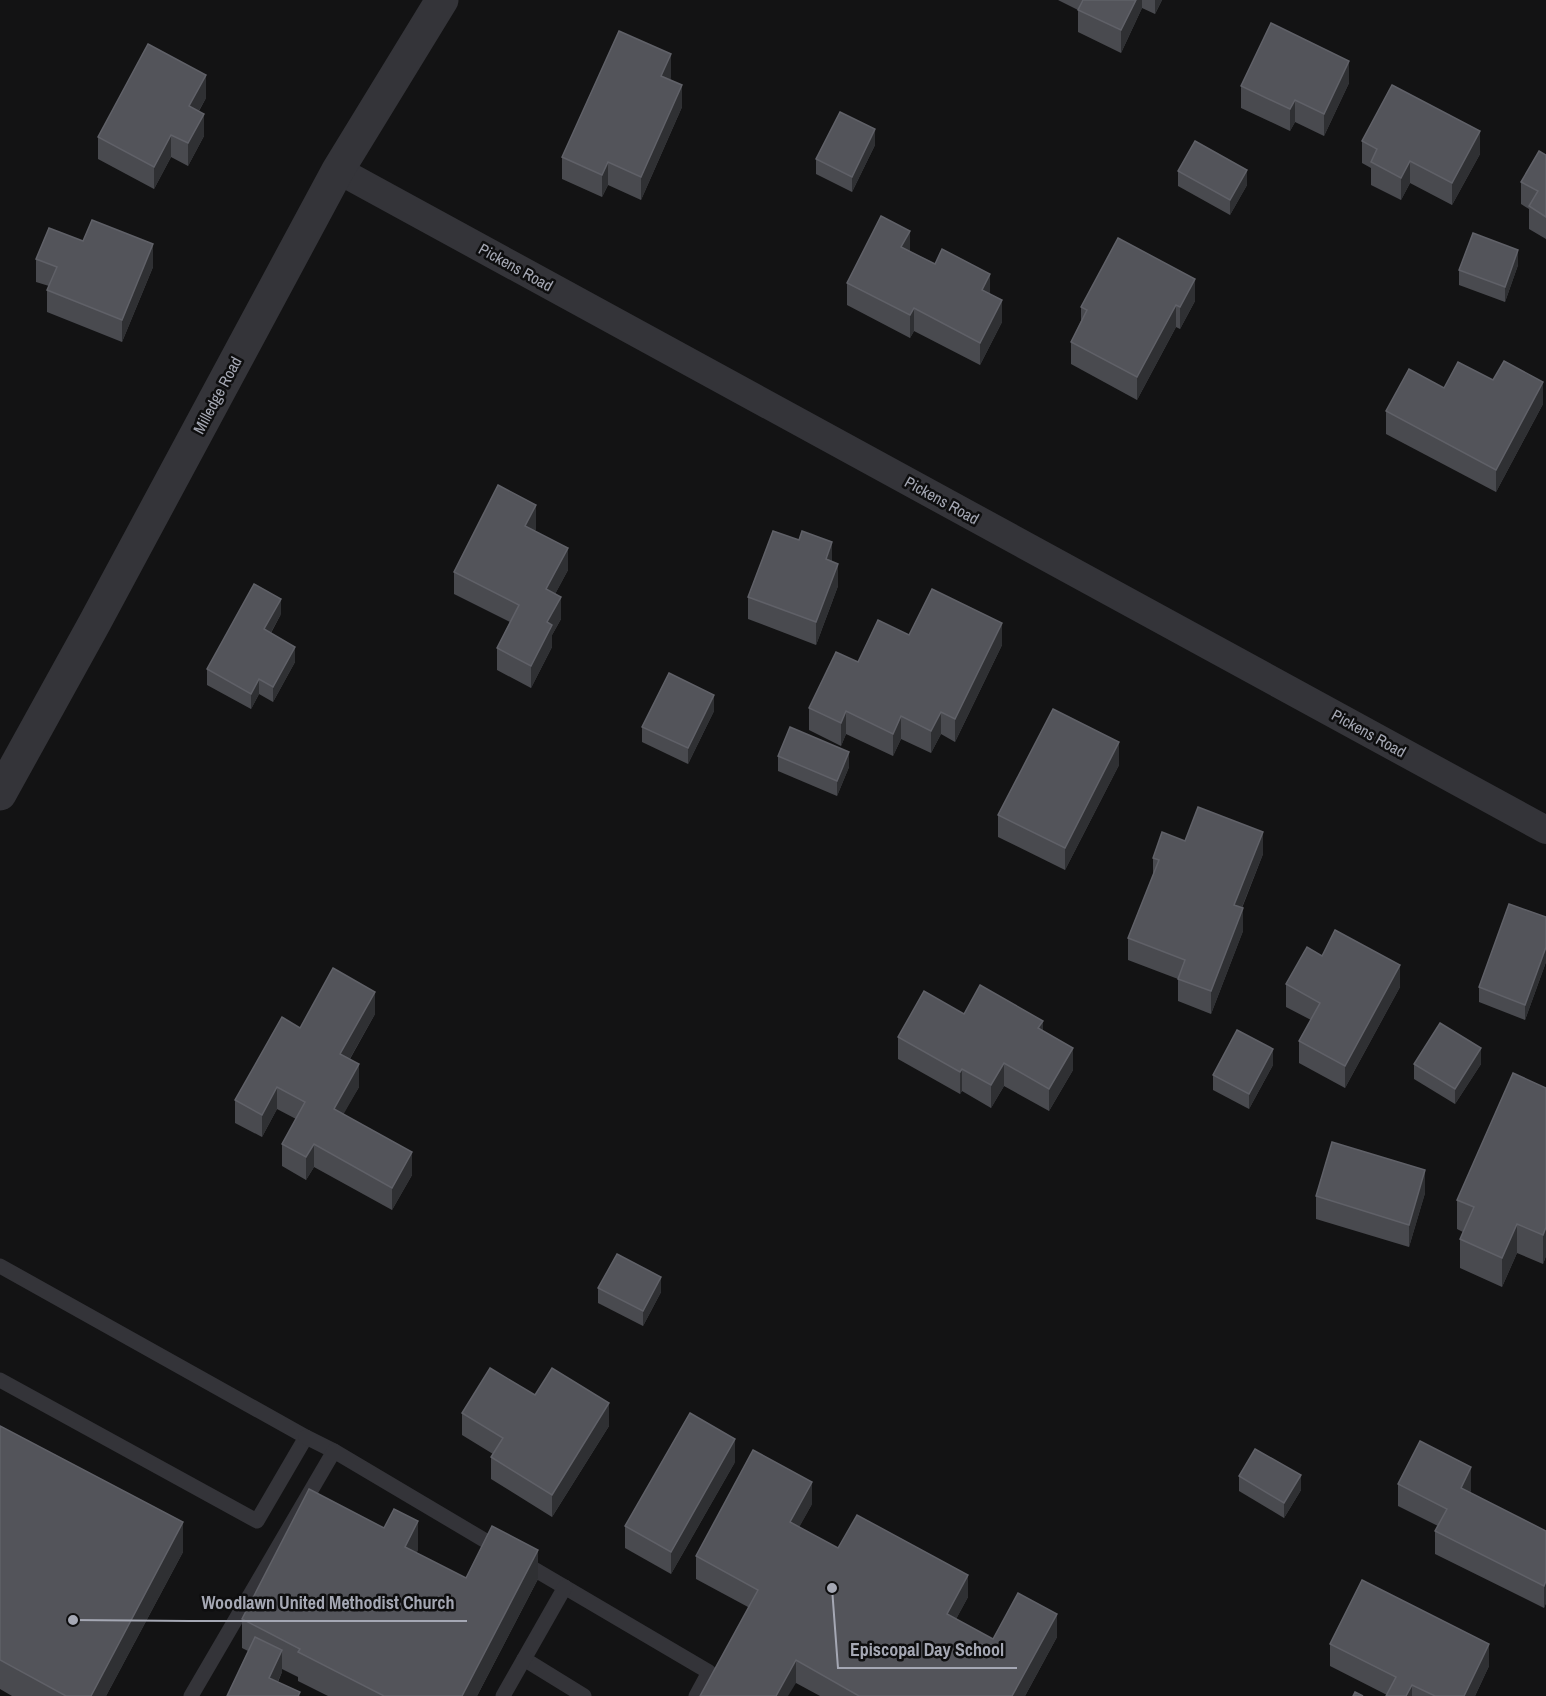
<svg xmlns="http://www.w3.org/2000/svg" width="1546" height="1696" viewBox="0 0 1546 1696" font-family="'Archivo Narrow',sans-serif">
<rect width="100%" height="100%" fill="#131314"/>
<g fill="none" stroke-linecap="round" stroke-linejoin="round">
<!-- service -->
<g stroke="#343439" stroke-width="15">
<polyline points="0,1266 306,1437 257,1521 0,1380"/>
<polyline points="306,1437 334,1451"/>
<polyline points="522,1562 709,1672 696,1696"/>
<polyline points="524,1659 584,1696"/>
<polyline points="191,1696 334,1451 501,1550"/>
<polyline points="503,1696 565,1587"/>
</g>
<!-- minor -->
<polyline stroke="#343439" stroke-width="28" points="338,170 1546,830"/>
<!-- tertiary -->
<polyline stroke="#343439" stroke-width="33" points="0,794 94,624 338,170 442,0"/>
</g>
<!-- wall -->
<g fill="#494a4f">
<polygon points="1058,0 1162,0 1155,14 1142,8 1121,53 1078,32 1078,10"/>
<polygon points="671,77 670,80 682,107 641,200 608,185 602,197 562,179 562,157"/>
<polygon points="1349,83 1324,136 1295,122 1290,131 1241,108 1241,86"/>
<polygon points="206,98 199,111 204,136 188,166 171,157 154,189 98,159 98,137"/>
<polygon points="1362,141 1480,154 1452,205 1410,183 1401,200 1371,185 1371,168 1362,163"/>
<polygon points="875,145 852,192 816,174 816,159"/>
<polygon points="1546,155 1546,239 1529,229 1529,209 1521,204 1521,182"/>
<polygon points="1178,171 1247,185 1230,215 1178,186"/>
<polygon points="83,241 153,267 122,342 47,312 47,290 49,286 36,282 36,259"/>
<polygon points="910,252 990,294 1002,322 980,365 914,331 910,338 847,305 847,283"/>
<polygon points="1518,265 1505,302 1459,285 1459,270"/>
<polygon points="1195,301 1180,329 1176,327 1137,400 1071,364 1071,342 1081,321 1081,307"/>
<polygon points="1493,380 1543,404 1496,492 1386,434 1386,411 1444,388"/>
<polygon points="536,528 535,531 568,570 555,594 561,619 552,635 552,647 531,688 497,670 497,648 510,622 454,594 454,572"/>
<polygon points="832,562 838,586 816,645 748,619 748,597"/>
<polygon points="281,614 271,633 295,662 273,702 259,694 251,709 207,685 207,669"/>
<polygon points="909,635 1002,645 955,742 941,734 931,753 901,739 893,756 846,734 841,746 809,730 809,708 858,662"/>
<polygon points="714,711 688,764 642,742 642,727"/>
<polygon points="778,756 849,767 837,796 778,771"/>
<polygon points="1119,765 1065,870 998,837 998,815"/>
<polygon points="1185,841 1263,854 1242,908 1243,931 1211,1014 1178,1001 1178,979 1128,960 1128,938 1153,875 1153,858"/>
<polygon points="1546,917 1546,962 1525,1020 1479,1002 1479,987"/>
<polygon points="1322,956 1400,987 1345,1088 1299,1063 1299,1041 1311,1020 1286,1007 1286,984"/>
<polygon points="375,1014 350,1059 359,1087 343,1114 412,1175 392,1210 314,1167 306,1180 282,1166 282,1144 296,1119 277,1109 262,1137 235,1123 235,1100 300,1028"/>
<polygon points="964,1014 1043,1031 1073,1070 1049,1111 1004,1086 991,1108 962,1091 960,1094 898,1059 898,1037"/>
<polygon points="1414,1064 1481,1064 1455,1104 1414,1079"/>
<polygon points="1273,1065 1249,1109 1213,1090 1213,1075"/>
<polygon points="1546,1088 1546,1256 1543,1264 1517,1253 1502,1287 1460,1268 1460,1239 1463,1232 1457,1229 1457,1200"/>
<polygon points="1425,1193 1409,1247 1316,1219 1316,1196"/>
<polygon points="598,1288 661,1292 643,1326 598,1303"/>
<polygon points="535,1395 609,1426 552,1517 491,1479 491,1457 493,1454 462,1435 462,1413"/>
<polygon points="0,1426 183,1552 106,1696 12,1696 0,1689"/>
<polygon points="735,1462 671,1574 625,1548 625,1526"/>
<polygon points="1239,1476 1301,1490 1284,1518 1239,1491"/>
<polygon points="1398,1484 1471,1490 1470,1493 1546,1531 1546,1603 1544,1608 1435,1554 1435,1531 1438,1526 1398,1506"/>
<polygon points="812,1504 799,1527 838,1548 968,1597 956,1619 993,1639 1057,1637 1025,1696 820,1696 796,1683 748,1607 696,1579 696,1556"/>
<polygon points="418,1550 416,1553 466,1578 538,1579 477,1696 328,1696 298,1681 298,1677 282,1669 282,1672 278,1682 300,1696 227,1696 248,1651 242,1648 242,1619"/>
<polygon points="1330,1644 1489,1666 1475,1696 1386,1696 1387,1695 1330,1666"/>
</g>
<!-- shaded-wall -->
<g fill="#2f3033">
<polygon points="1136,0 1142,0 1142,8 1121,53 1121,30"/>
<polygon points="1155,0 1162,0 1155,14"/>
<polygon points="671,54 671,77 661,98 661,76"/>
<polygon points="1349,61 1349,83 1324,136 1324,114"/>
<polygon points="206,75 206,98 189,128 189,106"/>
<polygon points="682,85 682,107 641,200 641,177"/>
<polygon points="1295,100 1295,122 1290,131 1290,109"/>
<polygon points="204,114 204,136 188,166 188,143"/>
<polygon points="875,129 875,145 852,192 852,177"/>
<polygon points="1480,131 1480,154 1452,205 1452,183"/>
<polygon points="171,135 171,157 154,189 154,167"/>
<polygon points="1410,161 1410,183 1401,200 1401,178"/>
<polygon points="608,162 608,185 602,197 602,175"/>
<polygon points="1247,170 1247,185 1230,215 1230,200"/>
<polygon points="910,231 910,253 901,247"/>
<polygon points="153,244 153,267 122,342 122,320"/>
<polygon points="1518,250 1518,265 1505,302 1505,287"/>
<polygon points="990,274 990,297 982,290"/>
<polygon points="1195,279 1195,301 1180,329 1180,307"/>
<polygon points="1002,300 1002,322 980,365 980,343"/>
<polygon points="1176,305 1176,327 1137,400 1137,377"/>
<polygon points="914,308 914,331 910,338 910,315"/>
<polygon points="1543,382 1543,404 1496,492 1496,470"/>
<polygon points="536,505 536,528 525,549 525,526"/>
<polygon points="832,542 832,564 826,559"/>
<polygon points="568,548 568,570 546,611 546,589"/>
<polygon points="838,564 838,586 816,645 816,622"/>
<polygon points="561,597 561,619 552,635 552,647 531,688 531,666 547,622"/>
<polygon points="281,599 281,614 264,645 264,629"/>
<polygon points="1002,623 1002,645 955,742 955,719"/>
<polygon points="295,647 295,662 273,702 273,687"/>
<polygon points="259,679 259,694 251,709 251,694"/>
<polygon points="714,695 714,711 688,764 688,748"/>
<polygon points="846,711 846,734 841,746 841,723"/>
<polygon points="941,712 941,734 931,753 931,731"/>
<polygon points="901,716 901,739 893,756 893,734"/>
<polygon points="1119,742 1119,765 1065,870 1065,848"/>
<polygon points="849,752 849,767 837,796 837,781"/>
<polygon points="1263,832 1263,854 1234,927 1234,905"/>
<polygon points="1243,908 1243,931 1211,1014 1211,991"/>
<polygon points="1546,947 1546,962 1525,1020 1525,1005"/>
<polygon points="1400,965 1400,987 1345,1088 1345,1066"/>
<polygon points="375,992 375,1014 340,1076 340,1054"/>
<polygon points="1043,1021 1043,1043 1038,1028"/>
<polygon points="1073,1048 1073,1070 1049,1111 1049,1089"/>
<polygon points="1481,1048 1481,1064 1455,1104 1455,1089"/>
<polygon points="1273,1049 1273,1065 1249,1109 1249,1094"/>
<polygon points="1004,1063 1004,1086 991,1108 991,1085"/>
<polygon points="359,1064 359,1087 334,1131 334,1109"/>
<polygon points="962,1069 962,1091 960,1094 960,1072"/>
<polygon points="277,1087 277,1109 262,1137 262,1115"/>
<polygon points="314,1144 314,1167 306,1180 306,1157"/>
<polygon points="412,1152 412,1175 392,1210 392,1188"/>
<polygon points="1425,1170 1425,1193 1409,1247 1409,1225"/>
<polygon points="1517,1224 1517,1253 1502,1287 1502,1258"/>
<polygon points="1546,1227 1546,1256 1543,1264 1543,1235"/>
<polygon points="661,1277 661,1292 643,1326 643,1311"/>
<polygon points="609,1403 609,1426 552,1517 552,1495"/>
<polygon points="735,1439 735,1462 671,1574 671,1552"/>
<polygon points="1471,1467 1471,1490 1461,1511 1461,1488"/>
<polygon points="1301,1475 1301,1490 1284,1518 1284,1503"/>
<polygon points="812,1482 812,1504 790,1544 790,1522"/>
<polygon points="418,1521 418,1550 405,1576 405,1547"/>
<polygon points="183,1522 183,1552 106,1696 91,1696"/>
<polygon points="538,1550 538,1579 477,1696 462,1696"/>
<polygon points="968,1575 968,1597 947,1636 947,1614"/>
<polygon points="1546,1581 1546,1603 1544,1608 1544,1586"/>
<polygon points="1057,1614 1057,1637 1025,1696 1012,1696"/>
<polygon points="1489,1644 1489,1666 1475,1696 1464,1696"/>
<polygon points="282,1650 282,1672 271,1696 269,1678"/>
<polygon points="796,1660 796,1683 788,1696 776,1696"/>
<polygon points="1412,1685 1412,1696 1406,1696"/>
</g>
<!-- building -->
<g fill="#53545a" stroke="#606168" stroke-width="1.5">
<polygon points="1083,0 1136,0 1121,30 1078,10"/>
<polygon points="1271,23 1349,61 1324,114 1295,100 1290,109 1241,86"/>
<polygon points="619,31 671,54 661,76 682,85 641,177 608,162 602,175 562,157"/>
<polygon points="148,44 206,75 189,106 204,114 188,143 171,135 154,167 98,137"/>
<polygon points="1392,85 1480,131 1452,183 1410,161 1401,178 1371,162 1377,149 1362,141"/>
<polygon points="840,112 875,129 852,177 816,159"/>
<polygon points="1195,141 1247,170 1230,200 1178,171"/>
<polygon points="1539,151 1546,155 1546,217 1529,206 1538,191 1521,182"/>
<polygon points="881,216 910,231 901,247 935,264 942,249 990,274 982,290 1002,300 980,343 914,308 910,315 847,283"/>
<polygon points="92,220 153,244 122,320 47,290 57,267 36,259 49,228 83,241"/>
<polygon points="1473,233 1518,250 1505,287 1459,270"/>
<polygon points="1118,238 1195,279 1180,307 1176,305 1137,377 1071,342 1087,310 1081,307"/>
<polygon points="1504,361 1543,382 1496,470 1386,411 1409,369 1444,388 1458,362 1493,380"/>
<polygon points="498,485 536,505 525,526 568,548 546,589 561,597 547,622 552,625 531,666 497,648 519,605 454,572"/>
<polygon points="773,531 799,540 802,531 832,542 826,559 838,564 816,622 748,597"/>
<polygon points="254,584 281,599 264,629 295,647 273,687 259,679 251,694 207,669"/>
<polygon points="932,589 1002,623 955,719 941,712 931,731 901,716 893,734 846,711 841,723 809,708 836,652 858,662 878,620 909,635"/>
<polygon points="669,673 714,695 688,748 642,727"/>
<polygon points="1053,709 1119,742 1065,848 998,815"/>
<polygon points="790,727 849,752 837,781 778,756"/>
<polygon points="1198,807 1263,832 1234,905 1243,908 1211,991 1178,979 1185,960 1128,938 1159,860 1153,858 1162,832 1185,841"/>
<polygon points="1509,904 1546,917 1546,947 1525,1005 1479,987"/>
<polygon points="1335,930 1400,965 1345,1066 1299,1041 1320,1003 1286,984 1307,947 1322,956"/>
<polygon points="333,968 375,992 340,1054 359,1064 334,1109 412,1152 392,1188 314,1144 306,1157 282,1144 305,1102 277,1087 262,1115 235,1100 282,1017 300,1028"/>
<polygon points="980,985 1043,1021 1038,1028 1073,1048 1049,1089 1004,1063 991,1085 962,1069 960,1072 898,1037 924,991 964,1014"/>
<polygon points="1440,1023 1481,1048 1455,1089 1414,1064"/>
<polygon points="1237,1030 1273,1049 1249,1094 1213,1075"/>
<polygon points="1513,1073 1546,1088 1546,1227 1543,1235 1517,1224 1502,1258 1460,1239 1474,1207 1457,1200"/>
<polygon points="1332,1142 1425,1170 1409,1225 1316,1196"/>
<polygon points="617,1254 661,1277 643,1311 598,1288"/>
<polygon points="490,1368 535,1395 552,1368 609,1403 552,1495 491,1457 503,1438 462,1413"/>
<polygon points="690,1413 735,1439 671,1552 625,1526"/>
<polygon points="0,1426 183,1522 91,1696 66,1696 0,1660"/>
<polygon points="1420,1441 1471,1467 1461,1488 1546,1531 1546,1581 1544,1586 1435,1531 1447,1509 1398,1484"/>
<polygon points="1255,1449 1301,1475 1284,1503 1239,1476"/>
<polygon points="753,1450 812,1482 790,1522 838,1548 857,1515 968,1575 947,1614 993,1639 1018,1593 1057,1614 1012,1696 859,1696 796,1660 776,1696 700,1696 758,1590 696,1556"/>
<polygon points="309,1489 384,1528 394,1509 418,1521 405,1547 466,1578 492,1526 538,1550 462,1696 384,1696 298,1652 300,1649 242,1619"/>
<polygon points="1362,1580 1489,1644 1464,1696 1435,1696 1412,1685 1406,1696 1386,1696 1396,1677 1330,1644"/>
<polygon points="255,1637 282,1650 269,1678 300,1692 298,1696 227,1696"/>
<polygon points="1355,1692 1363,1696 1353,1696"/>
</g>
<g text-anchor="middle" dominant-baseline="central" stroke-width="5" stroke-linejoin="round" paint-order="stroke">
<!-- street labels -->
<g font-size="16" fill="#a5a8b4" stroke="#0e0e0f">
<text transform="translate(516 267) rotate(29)">Pickens Road</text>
<text transform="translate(217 395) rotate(-62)">Milledge Road</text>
<text transform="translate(942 500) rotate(29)">Pickens Road</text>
<text transform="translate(1369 733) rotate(29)">Pickens Road</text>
</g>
</g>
<!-- callouts -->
<path fill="none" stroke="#a5a8b4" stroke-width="2" d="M73 1620L189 1621H467M832 1588L838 1668H1017"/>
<g fill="#a5a8b4" stroke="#0e0e0f" stroke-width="2">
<circle cx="73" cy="1620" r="6"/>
<circle cx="832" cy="1588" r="6"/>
</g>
<g font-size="18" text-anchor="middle" font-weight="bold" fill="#a5a8b4" stroke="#0e0e0f" stroke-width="5" stroke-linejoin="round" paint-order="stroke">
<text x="328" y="1609">Woodlawn United Methodist Church</text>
<text x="927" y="1656">Episcopal Day School</text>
</g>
</svg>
